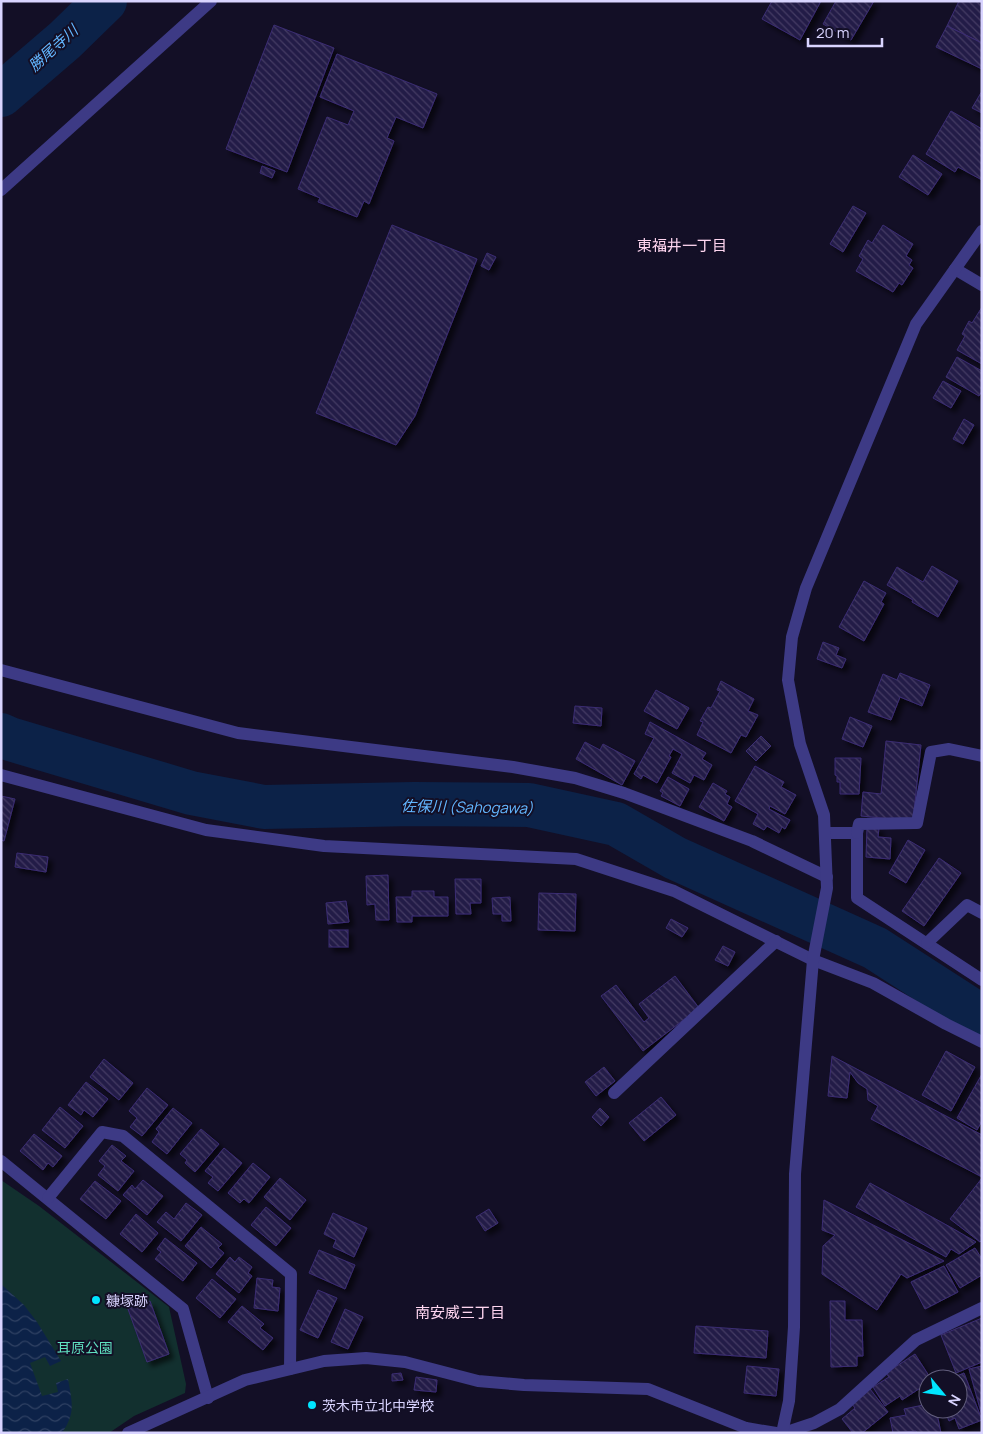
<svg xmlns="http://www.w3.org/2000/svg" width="983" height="1434" viewBox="0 0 983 1434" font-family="Manrope,'Noto Sans JP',sans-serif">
<defs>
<pattern id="water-waves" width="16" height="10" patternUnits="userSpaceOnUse" patternTransform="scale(1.25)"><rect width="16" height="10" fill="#0c2248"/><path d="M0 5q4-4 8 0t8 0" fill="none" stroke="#2f4163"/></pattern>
<pattern id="building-back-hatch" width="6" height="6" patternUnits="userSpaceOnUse" patternTransform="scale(1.25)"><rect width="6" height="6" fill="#241b47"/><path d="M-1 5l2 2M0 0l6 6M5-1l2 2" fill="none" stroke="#433b63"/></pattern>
<filter id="shadow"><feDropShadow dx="4.5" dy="4.5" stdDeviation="2.5" flood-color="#0009"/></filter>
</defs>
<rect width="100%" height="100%" fill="#130f26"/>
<!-- park -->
<polygon fill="#12302f" points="1,1180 39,1206 169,1307 186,1384 185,1393 134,1416 109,1433 1,1433"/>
<!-- water -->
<path fill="url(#water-waves)" d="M1 1284 24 1305 37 1322 61 1361 50 1366 45 1357 30 1363 42 1396 58 1392 56 1383 68 1379C72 1402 76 1413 62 1433H1Z"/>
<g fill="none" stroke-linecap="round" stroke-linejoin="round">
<!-- river -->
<g stroke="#0c2248" stroke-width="44">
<polyline points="1,95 65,40 105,1"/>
<polyline points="1,735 10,739 191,793 264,807 414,804 529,805 616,824 675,858 875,948 982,1017"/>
</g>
</g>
<!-- building -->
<g fill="url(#building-back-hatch)" stroke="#3b2d73" filter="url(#shadow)">
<polygon points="772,1 821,1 800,40 762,19"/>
<polygon points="836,1 874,1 851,40 823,24"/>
<polygon points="959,1 978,1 982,3 982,43 947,26"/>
<polygon points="274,25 334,48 287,172 226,149"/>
<polygon points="947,26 982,43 982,69 936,47"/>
<polygon points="337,54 437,94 423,128 396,117 387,138 394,141 369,204 364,201 357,217 318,202 320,198 298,189 327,117 348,125 354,111 320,97"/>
<polygon points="982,91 982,113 972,108"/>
<polygon points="951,111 982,129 982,180 958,167 955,172 926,154"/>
<polygon points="913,155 942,174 928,195 899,177"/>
<polygon points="262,166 275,171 272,178 260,173"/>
<polygon points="853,206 866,213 843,252 830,244"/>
<polygon points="392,225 477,259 415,416 396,445 316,413"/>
<polygon points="883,225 913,244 906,256 912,260 909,265 913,268 902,285 899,283 893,292 856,271 863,259 859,256 868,240 872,243"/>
<polygon points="487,253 496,257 489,270 481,266"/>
<polygon points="982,307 982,364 957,350 965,336 962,334 969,321 972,323"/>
<polygon points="957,357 982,371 982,391 979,396 946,377"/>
<polygon points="943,381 961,391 951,408 933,398"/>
<polygon points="964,419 974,425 963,444 953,439"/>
<polygon points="932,566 958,581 938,617 912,602 913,600 887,585 897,567 923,582"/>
<polygon points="864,581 886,593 881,602 884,604 864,641 839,627"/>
<polygon points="823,642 839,648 836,655 846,659 842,668 817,659"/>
<polygon points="900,673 930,685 922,706 900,697 891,720 868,712 883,674 897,680"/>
<polygon points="721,681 754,699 748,711 758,715 746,737 741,735 731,753 697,735 703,722 700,721 708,707 711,708 720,691 717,690"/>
<polygon points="656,690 689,708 677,729 644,711"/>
<polygon points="575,706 602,708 601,726 573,723"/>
<polygon points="850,717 872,726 863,747 842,739"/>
<polygon points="650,722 706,753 702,759 712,765 704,780 694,775 690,783 672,773 682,754 673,749 669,756 671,757 657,783 643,775 641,779 634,774 654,738 645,734"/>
<polygon points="761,736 771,746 756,761 746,751"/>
<polygon points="886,741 921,745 913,821 861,816 863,792 881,794"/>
<polygon points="585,742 600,750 603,744 635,761 622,785 576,759"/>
<polygon points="835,758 861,758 859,794 840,794 840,782 837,782 837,776 835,775"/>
<polygon points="755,766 784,782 781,787 796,795 785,814 770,806 769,809 790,820 785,829 782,827 779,833 767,826 764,830 753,824 758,814 735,801"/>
<polygon points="668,777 689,789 680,806 661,796 663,793 660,791"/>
<polygon points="713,783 727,791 725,794 730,797 727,804 732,807 724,821 699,807"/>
<polygon points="1,796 15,799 4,841 1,840"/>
<polygon points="867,827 879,828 878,837 891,838 890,859 866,857"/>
<polygon points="908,840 925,850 906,883 889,873"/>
<polygon points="17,853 48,857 46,872 15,867"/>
<polygon points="939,858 961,873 924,926 902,911"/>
<polygon points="388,875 389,920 376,920 375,904 367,905 366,876"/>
<polygon points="455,879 481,879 481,903 470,903 471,914 456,914"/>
<polygon points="412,891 434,891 434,897 448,897 448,916 412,916 412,922 397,922 396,897 412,897"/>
<polygon points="539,893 576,894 575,931 538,930"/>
<polygon points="510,897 511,921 502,921 502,914 493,914 492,898"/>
<polygon points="346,901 349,922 328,924 326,903"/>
<polygon points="671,919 688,928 682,937 666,928"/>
<rect x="329" y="930" width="19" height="17"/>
<polygon points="723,946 735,952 728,966 715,960"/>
<polygon points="675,976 699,1008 643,1051 601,996 616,985 644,1022 649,1018 639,1004"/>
<polygon points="946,1051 975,1067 951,1111 922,1095"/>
<polygon points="832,1056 982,1135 982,1177 871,1119 878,1106 868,1100 867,1089 858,1083 850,1072 847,1098 828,1096"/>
<polygon points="104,1059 133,1083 119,1100 90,1077"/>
<polygon points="604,1067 615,1081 596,1096 585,1082"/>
<polygon points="982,1074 982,1121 977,1130 957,1118"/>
<polygon points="86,1082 108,1099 93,1117 84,1110 81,1115 68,1105"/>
<polygon points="147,1088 168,1105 142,1136 130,1127 137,1118 129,1111"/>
<polygon points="661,1097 676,1115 644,1141 629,1123"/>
<polygon points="60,1107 83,1126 65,1148 42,1130"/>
<polygon points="173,1108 192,1123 167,1154 152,1142 159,1132 156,1129"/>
<polygon points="600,1108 609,1117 601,1126 592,1117"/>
<polygon points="201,1129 219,1144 195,1172 185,1163 187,1160 180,1154"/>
<polygon points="34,1134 62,1156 53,1167 48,1163 43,1170 20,1151"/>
<polygon points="112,1145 126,1156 121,1161 134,1171 118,1191 98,1175 105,1166 99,1161"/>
<polygon points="224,1148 242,1163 218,1191 208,1183 213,1177 205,1171"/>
<polygon points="253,1163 270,1177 249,1203 244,1199 240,1203 228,1193"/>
<polygon points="280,1178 306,1200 290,1220 264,1197"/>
<polygon points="982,1178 982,1240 980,1242 950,1219"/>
<polygon points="143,1180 163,1196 147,1215 123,1195 132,1185 135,1189"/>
<polygon points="95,1181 121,1201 106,1219 80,1199"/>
<polygon points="870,1183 952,1228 976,1242 959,1254 951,1249 946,1257 856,1207"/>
<polygon points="824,1200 944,1261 907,1278 901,1274 877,1310 822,1274 823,1246 835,1235 822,1230"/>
<polygon points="186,1203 202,1215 181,1241 157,1222 166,1212 174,1219"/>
<polygon points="266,1207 291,1228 276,1246 251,1225"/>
<polygon points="489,1209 498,1223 485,1231 476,1217"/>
<polygon points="333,1213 367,1228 354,1257 333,1247 336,1240 324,1234"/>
<polygon points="136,1214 158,1233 142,1252 120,1234"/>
<polygon points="201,1227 222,1244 218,1248 224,1253 211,1268 185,1246"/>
<polygon points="165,1238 197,1263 183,1281 155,1259 161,1252 157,1249"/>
<polygon points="975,1248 982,1259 982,1275 960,1288 946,1265"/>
<polygon points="319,1250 355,1265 345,1289 309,1273"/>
<polygon points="230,1257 235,1262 239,1257 252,1267 248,1273 252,1276 239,1293 216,1274"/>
<polygon points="944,1266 958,1292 925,1309 911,1282"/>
<polygon points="257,1278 273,1280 272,1287 280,1288 278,1311 254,1308"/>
<polygon points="212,1279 236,1299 220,1318 196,1298"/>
<polygon points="318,1290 337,1298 318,1338 300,1330"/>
<polygon points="150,1301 169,1354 147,1362 128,1309"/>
<polygon points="830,1301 845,1301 845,1320 862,1320 863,1356 857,1356 857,1366 831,1367"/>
<polygon points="242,1306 264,1324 260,1328 273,1338 263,1350 228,1322"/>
<polygon points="345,1309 363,1317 348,1349 331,1342"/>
<polygon points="982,1318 982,1362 956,1373 941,1335"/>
<polygon points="696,1326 768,1331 766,1358 694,1353"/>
<polygon points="915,1354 931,1379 928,1379 928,1383 902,1400 900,1396 885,1406 873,1387 889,1377 886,1373"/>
<polygon points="747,1366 779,1369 776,1396 744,1393"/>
<polygon points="982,1366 982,1416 969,1369"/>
<polygon points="401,1373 403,1380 392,1381 392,1374"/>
<polygon points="964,1373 982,1420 959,1429 955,1418 949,1421 944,1409 958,1409 958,1379 950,1379"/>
<polygon points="416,1377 437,1380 436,1392 414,1390"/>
<polygon points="870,1389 888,1412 862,1433 853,1433 842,1419 855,1408 852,1404"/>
<polygon points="928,1404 928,1409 936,1409 941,1433 917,1433 916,1431 893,1433 890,1418 906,1415 904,1409"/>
</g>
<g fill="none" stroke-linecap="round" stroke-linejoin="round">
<!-- minor -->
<g stroke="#3d3a85" stroke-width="12">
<polyline points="1,190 211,1"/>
<polyline points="955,269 982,285"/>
<polyline points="1,670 238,733 513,767 575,778 624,793 752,841 827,877"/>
<polyline points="1,775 206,830 324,846 576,859 674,891 813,960 873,983 946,1024 982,1042"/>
<polyline points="825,833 857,833 857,898 982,980"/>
<polyline points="857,833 859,824 917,823 931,752 949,749 982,756"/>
<polyline points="927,943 967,905 982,913"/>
<polyline points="614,1093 776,941"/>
<polyline points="1,1161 183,1309 208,1398"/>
<polyline points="48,1198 102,1132 123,1136 291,1274 290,1369"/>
<polyline points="128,1433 245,1380 324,1361 366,1358 405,1362 478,1381 524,1385 648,1389 746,1428 776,1433"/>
<polyline points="784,1433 814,1423 840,1409 916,1340 982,1308"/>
</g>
<!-- tertiary -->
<polyline stroke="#3d3a85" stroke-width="12" points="782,1433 789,1401 794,1327 795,1174 813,960 827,888 824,815 800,744 788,680 792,637 806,588 916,324 982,231"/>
</g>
<!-- markers -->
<g fill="#00e5ff" stroke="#130f26" stroke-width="2">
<circle cx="96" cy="1300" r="5"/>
<circle cx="312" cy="1405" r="5"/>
</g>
<g text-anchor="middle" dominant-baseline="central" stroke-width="4" stroke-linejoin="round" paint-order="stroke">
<!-- poi labels -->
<g font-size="14" fill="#d9d4ff" stroke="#130f26" text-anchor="start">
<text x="106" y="1300">糠塚跡</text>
<text x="322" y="1405">茨木市立北中学校</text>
</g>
<!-- park labels -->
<g font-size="14" fill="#5fe0c0" stroke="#130f26">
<text x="85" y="1347">耳原公園</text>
</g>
<!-- water labels -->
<g font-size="15" font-style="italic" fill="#62b6ff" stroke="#130f26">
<text transform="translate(53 48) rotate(-42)">勝尾寺川</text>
<text transform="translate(467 807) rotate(1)">佐保川 (Sahogawa)</text>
</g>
<!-- neighbourhood labels -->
<g font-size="15" fill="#ffd6f0" stroke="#130f26">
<text x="682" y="245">東福井一丁目</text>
<text x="460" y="1312">南安威三丁目</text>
</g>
</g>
<!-- border -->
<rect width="983" height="1434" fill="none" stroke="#d9d4ff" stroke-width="5"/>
<!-- north arrow -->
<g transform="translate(943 1394) rotate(119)"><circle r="24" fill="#130f26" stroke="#625e7d"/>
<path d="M0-4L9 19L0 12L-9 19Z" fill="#00e5ff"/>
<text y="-8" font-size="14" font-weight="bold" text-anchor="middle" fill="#d9d4ff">N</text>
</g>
<!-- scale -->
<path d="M808 38v8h74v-8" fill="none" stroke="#d9d4ff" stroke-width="2.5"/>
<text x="816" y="38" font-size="15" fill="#d9d4ff" stroke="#130f26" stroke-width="4" paint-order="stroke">20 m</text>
</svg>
